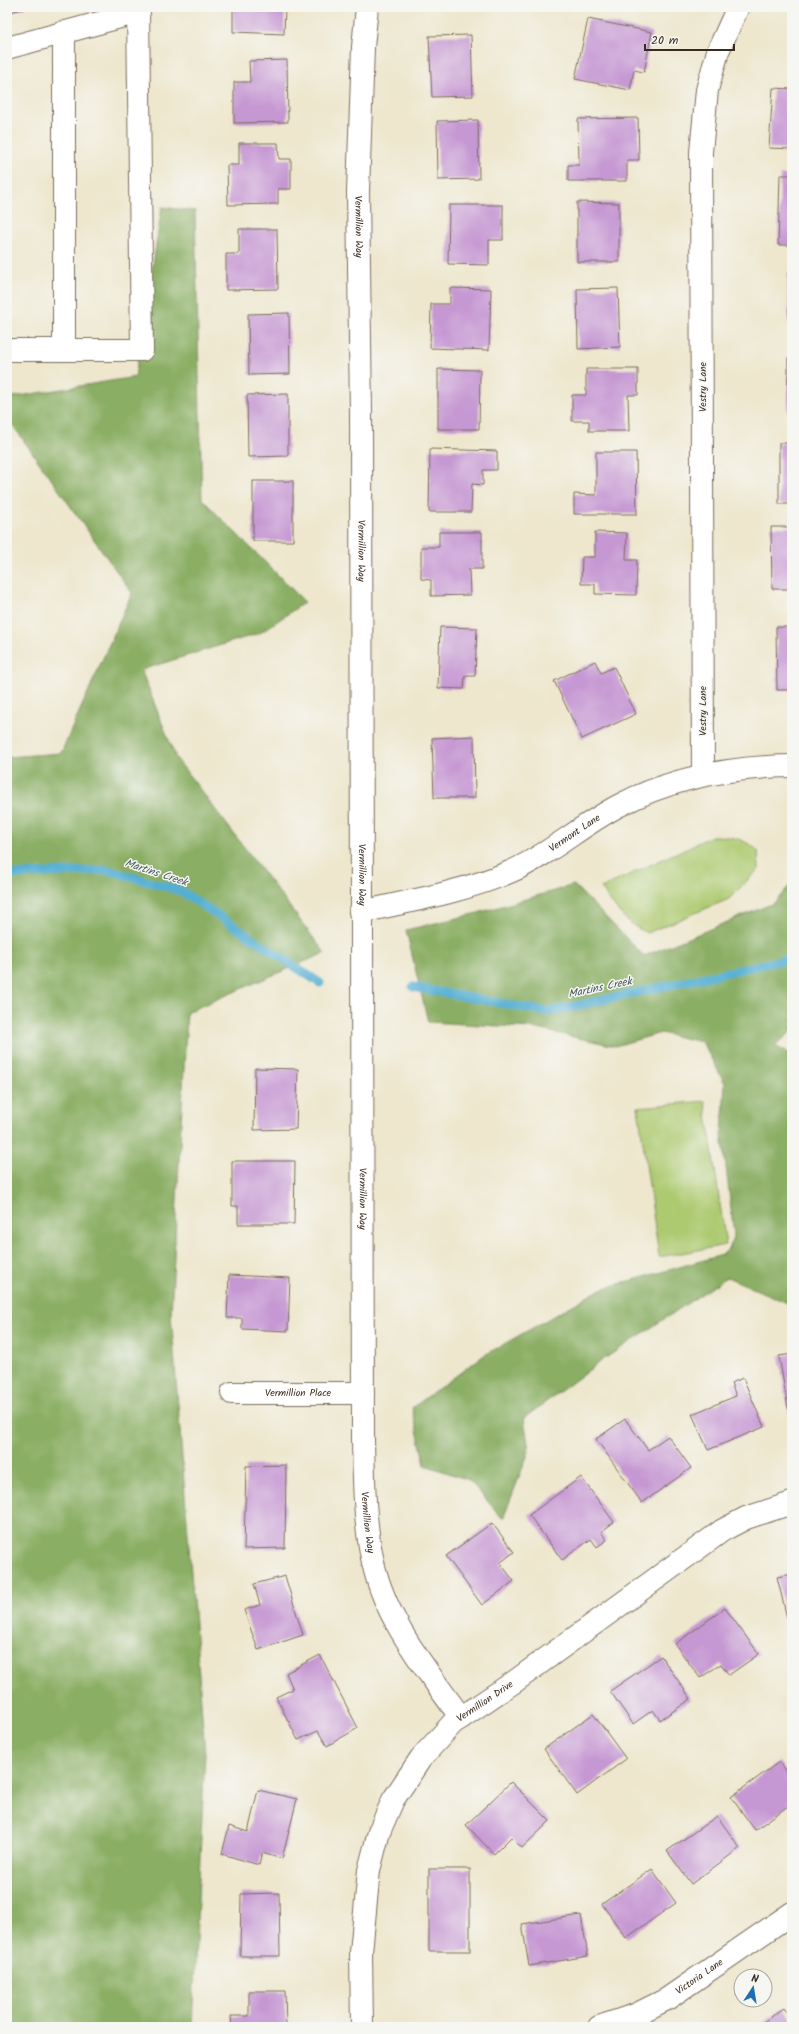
<svg xmlns="http://www.w3.org/2000/svg" width="799" height="2034" viewBox="0 0 799 2034" font-family="Kalam,sans-serif">
<rect width="100%" height="100%" fill="#f6f6f2"/>
<filter id="ink" filterUnits="userSpaceOnUse"><feTurbulence type="fractalNoise" baseFrequency=".025" numOctaves="2"/><feDisplacementMap in="SourceGraphic" scale="8" xChannelSelector="R" yChannelSelector="G"/><feConvolveMatrix kernelMatrix="1 2 1 2 8 2 1 2 1" color-interpolation-filters="sRGB"/></filter>
<filter id="wash" filterUnits="userSpaceOnUse"><feTurbulence type="fractalNoise" baseFrequency=".012" numOctaves="4" result="noise"/><feDisplacementMap in="SourceGraphic" scale="16" xChannelSelector="R" yChannelSelector="G"/><feGaussianBlur stdDeviation="0.9" result="paint"/><feColorMatrix in="noise" values="0 0 0 0 0 0 0 0 0 0 0 0 0 0 0 0 0 1.4 0 .05"/><feComposite in="paint" operator="in"/></filter>
<g filter="url(#wash)">
<rect width="100%" height="100%" fill="#eee7ce"/>
<!-- green -->
<g fill="#adca71" stroke="#747a48">
<path d="M712 836C730 836 744 838 758 851L759 869 729 899 647 933C625 923 614 907 601 888Z"/>
<polygon points="705,1101 726,1245 659,1257 638,1107"/>
</g>
<!-- forest -->
<g fill="#8aae63" stroke="#626c40">
<polygon points="162,207 195,211 202,499 305,602 260,633 141,670 176,758 325,953 187,1012 171,1314 205,1753 192,2027 7,2027 7,757 61,753 132,593 7,417 7,398 135,377"/>
<polygon points="792,883 792,1031 775,1046 792,1055 792,1305 727,1277 604,1359 524,1418 529,1451 503,1519 469,1480 425,1465 412,1408 483,1356 601,1289 722,1255 730,1247 734,1234 722,1134 725,1083 702,1042 661,1033 615,1046 533,1028 428,1022 406,930 478,913 574,885 644,956 774,903"/>
</g>
<g fill="none" stroke-linecap="round" stroke-linejoin="round">
<!-- stream -->
<g stroke="#54afd2" stroke-width="9">
<polyline points="7,875 108,870 181,891 320,983"/>
<polyline points="413,987 548,1012 792,958"/>
</g>
</g>
<g id="blocks">
<!-- building -->
<g fill="#c698d3">
<polygon points="7,7 26,7 26,8 7,13"/>
<polygon points="233,7 285,7 284,34 233,32"/>
<polygon points="588,19 652,32 644,72 634,70 630,90 575,79"/>
<polygon points="471,35 473,96 432,97 429,36"/>
<polygon points="287,60 288,122 234,123 234,82 250,82 249,61"/>
<polygon points="773,88 792,89 792,149 769,148"/>
<polygon points="638,118 639,160 627,160 627,181 568,181 568,165 579,165 578,119"/>
<polygon points="478,120 479,179 438,180 437,121"/>
<polygon points="239,143 278,143 279,159 291,159 291,189 278,189 278,204 228,205 227,165 239,165"/>
<polygon points="780,175 792,175 792,245 778,245"/>
<polygon points="577,202 619,203 619,262 577,262"/>
<polygon points="449,205 503,205 503,240 489,240 489,265 448,264"/>
<polygon points="239,229 277,229 278,289 226,290 226,254 239,254"/>
<polygon points="788,273 792,273 792,333 789,333"/>
<polygon points="450,288 491,289 489,350 430,348 431,304 450,304"/>
<polygon points="618,288 620,347 578,349 577,289"/>
<polygon points="289,313 290,374 249,375 248,314"/>
<rect x="788" y="358" width="4" height="61"/>
<polygon points="438,369 480,370 479,429 438,429"/>
<polygon points="586,369 638,369 638,395 628,395 629,431 589,431 589,421 572,421 572,395 586,395"/>
<polygon points="288,394 288,456 248,457 247,395"/>
<rect x="779" y="443" width="13" height="61"/>
<polygon points="430,449 497,451 497,470 483,470 483,485 472,484 471,512 429,512"/>
<polygon points="596,452 636,452 637,514 574,514 574,494 596,495"/>
<rect x="253" y="481" width="40" height="60"/>
<polygon points="771,527 792,527 792,589 772,589"/>
<polygon points="439,532 482,532 482,569 469,569 470,595 431,596 431,580 421,579 421,547 439,547"/>
<polygon points="595,532 627,533 626,560 637,560 636,595 595,594 595,584 581,584 582,557 595,557"/>
<polygon points="440,627 477,628 475,676 465,676 464,689 438,688"/>
<polygon points="776,627 792,627 792,690 777,690"/>
<polygon points="595,661 601,673 614,667 636,714 582,739 554,681"/>
<polygon points="474,736 475,798 434,798 432,738"/>
<polygon points="255,1068 298,1069 296,1129 254,1130"/>
<polygon points="232,1161 295,1161 294,1224 238,1224 238,1206 232,1206"/>
<polygon points="229,1275 290,1278 288,1331 242,1329 242,1318 227,1318"/>
<polygon points="792,1354 792,1414 789,1414 779,1356"/>
<polygon points="743,1378 764,1427 708,1450 692,1414 736,1396 731,1383"/>
<polygon points="625,1419 648,1450 668,1436 691,1468 642,1503 596,1439"/>
<polygon points="286,1465 285,1548 244,1549 246,1466"/>
<polygon points="581,1477 614,1522 601,1532 607,1540 597,1547 591,1539 562,1560 529,1515"/>
<polygon points="492,1523 514,1552 500,1563 514,1581 482,1605 446,1556"/>
<polygon points="792,1574 792,1617 787,1618 777,1577"/>
<polygon points="285,1576 303,1635 258,1650 244,1610 260,1605 254,1584"/>
<polygon points="725,1608 759,1654 729,1675 721,1664 700,1678 675,1644"/>
<polygon points="320,1655 358,1728 327,1746 318,1731 298,1740 276,1697 293,1689 286,1673"/>
<polygon points="661,1656 691,1699 660,1720 653,1710 633,1724 610,1691"/>
<polygon points="593,1714 626,1759 577,1795 544,1749"/>
<polygon points="779,1762 792,1780 792,1803 755,1830 731,1797"/>
<polygon points="511,1782 550,1821 522,1848 511,1837 494,1854 466,1825"/>
<polygon points="258,1790 297,1799 282,1859 262,1853 259,1865 222,1854 229,1826 248,1832"/>
<polygon points="717,1816 740,1848 691,1884 667,1851"/>
<rect x="429" y="1869" width="41" height="82"/>
<polygon points="652,1869 676,1903 626,1938 602,1904"/>
<polygon points="279,1893 280,1956 240,1956 241,1894"/>
<polygon points="581,1915 588,1956 529,1966 522,1924"/>
<polygon points="249,1991 285,1991 286,2027 232,2027 231,2016 249,2016"/>
<polygon points="784,2008 792,2020 792,2027 756,2027"/>
</g>
</g>
</g>
<g filter="url(#ink)">
<use href="#blocks" fill-opacity="0" stroke="#7a6c5c" stroke-width="1"/>
<g fill="none" stroke-linecap="round" stroke-linejoin="round">
<!-- minor casing -->
<g stroke="#7a6c5c" stroke-width="24">
<g id="minor">
<path id="s1" d="M367 7 363 47 358 192 361 414 363 1440C364 1481 364 1522 373 1562 385 1620 427 1670 461 1718"/>
<polyline points="7,48 139,12"/>
<polyline points="7,350 142,350 138,7"/>
<polyline points="64,350 64,32"/>
<polyline points="703,774 701,152 707,90 718,51 738,7"/>
<path id="s2" d="M360 912C411 901 463 892 512 871 550 854 583 824 620 805 673 777 732 767 792 766"/>
<path id="s3" d="M232 1393H363"/>
<path id="s4" d="M362 2027 361 1952 369 1870 379 1832 393 1800 421 1758 453 1723 514 1682 723 1530 746 1518 792 1503"/>
<path id="s5" d="M599 2027 635 2015 667 1999 792 1913"/>
</g>
</g>
<!-- minor -->
<use href="#minor" stroke="#fff" stroke-width="22"/>
</g>
</g>
<g text-anchor="middle" dominant-baseline="central" stroke-width="3" stroke-linejoin="round" paint-order="stroke">
<!-- street labels -->
<g font-size="10" fill="#3b2a1e" stroke="#f6f6f2">
<text stroke="none"><textPath href="#s1" startOffset="220">Vermillion Way</textPath></text>
<text transform="translate(703 387) rotate(-90)">Vestry Lane</text>
<text stroke="none"><textPath href="#s1" startOffset="544">Vermillion Way</textPath></text>
<text transform="translate(703 711) rotate(-90)">Vestry Lane</text>
<text stroke="none"><textPath href="#s2" startOffset="231">Vermont Lane</textPath></text>
<text stroke="none"><textPath href="#s1" startOffset="868">Vermillion Way</textPath></text>
<text stroke="none"><textPath href="#s1" startOffset="1192">Vermillion Way</textPath></text>
<text stroke="none"><textPath href="#s3" startOffset="66">Vermillion Place</textPath></text>
<text stroke="none"><textPath href="#s1" startOffset="1516">Vermillion Way</textPath></text>
<text stroke="none"><textPath href="#s4" startOffset="368">Vermillion Drive</textPath></text>
<text stroke="none"><textPath href="#s5" startOffset="113">Victoria Lane</textPath></text>
</g>
<!-- water labels -->
<g font-size="11" font-style="italic" fill="#44595d" stroke="#f6f6f2">
<text transform="translate(156 873) rotate(18)">Martins Creek</text>
<text transform="translate(600 988) rotate(-12)">Martins Creek</text>
</g>
</g>
<!-- margin -->
<rect width="799" height="2034" fill="none" stroke="#f6f6f2" stroke-width="24"/>
<!-- north arrow -->
<g transform="translate(753 1988) rotate(12)"><circle r="19" fill="#f6f6f2" stroke="#aba49d"/>
<path d="M0-3L7 15L0 10L-7 15Z" fill="#1f6fb2"/>
<text y="-6" font-size="11" font-weight="bold" text-anchor="middle" fill="#3b2a1e">N</text>
</g>
<!-- scale -->
<path d="M645 44v6h89v-6" fill="none" stroke="#3b2a1e" stroke-width="2"/>
<text x="651" y="44" font-size="12" fill="#3b2a1e" stroke="#f6f6f2" stroke-width="3" paint-order="stroke">20 m</text>
</svg>
